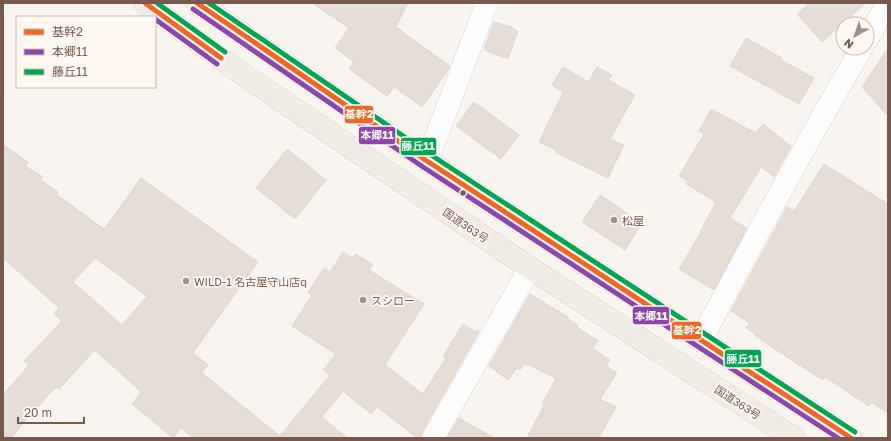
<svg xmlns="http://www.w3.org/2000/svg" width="891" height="441" viewBox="0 0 891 441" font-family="'Golos Text','Noto Sans JP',sans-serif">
<rect width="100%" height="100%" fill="#f8f4ef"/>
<!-- building -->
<g fill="#e5dcd6" stroke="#e1d7d1" fill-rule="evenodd">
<polygon points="312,3 408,3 396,27 450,66 449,69 422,107 394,87 387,96 349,69 354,62 335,48 349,28"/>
<polygon points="809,3 866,3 822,42 797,14"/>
<polygon points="494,22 512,27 512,28 518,31 508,59 484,50"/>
<polygon points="746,38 782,58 781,60 814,78 799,104 730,66"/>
<polygon points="888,48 888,116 862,87"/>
<polygon points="563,67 588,82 597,67 612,75 609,80 635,95 610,139 624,145 608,178 555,152 556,150 539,142 563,92 552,85"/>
<polygon points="474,102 519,135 501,159 456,126"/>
<polygon points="711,109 756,133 763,124 791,146 774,177 761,167 730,218 747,228 714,290 679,269 701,232 700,232 716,202 686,184 688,181 679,176 704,134 699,131"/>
<path d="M3 144 28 162 25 166 43 177 41 180 58 192 56 194 104 229 141 178 258 262 193 353 208 365 202 373 280 436 330 375 323 370 336 354 292 326 312 295 308 292 324 268 330 272 343 252 353 258 356 254 373 265 369 270 424 304 385 365 423 394 446 358 443 356 463 324 476 332 478 330 479 331 422 432 421 438H417L377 407 371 414 343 391 322 417 347 438H193L181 428 173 438 132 404 141 392 95 350 59 389 56 387 24 422V423L11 438H3V395L29 365 24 361 62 321 54 314 59 308 3 258ZM95 258 147 296 122 325 73 282Z"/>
<polygon points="287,149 326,180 295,219 256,188"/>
<polygon points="824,164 888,204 888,413 871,402 869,406 825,377 823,380 790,359 754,335 755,334 746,328 750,323 731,311 787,207 794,211"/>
<polygon points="600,195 642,223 625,250 582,222"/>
<polygon points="530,294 568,317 568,319 578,325 577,327 598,341 592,348 610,360 606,366 617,373 600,399 616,407 599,438 527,438 544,405 542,404 556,378 524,363 521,369 517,368 508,380 489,366"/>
<polygon points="459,418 494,438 447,438"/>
</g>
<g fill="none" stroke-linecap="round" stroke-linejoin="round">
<!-- minor casing -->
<g stroke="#d8d1cd" stroke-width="23">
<g id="minor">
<polyline points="867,39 888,3"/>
<polyline points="427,161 487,3"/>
<path d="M701 340C753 242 805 144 862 48"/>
<polyline points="433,438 530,268"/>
</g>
</g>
<!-- trunk casing -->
<g stroke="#dad0cc" stroke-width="23">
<g id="trunk">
<polyline points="145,3 238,71 530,268 794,438"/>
<polyline points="197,3 427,161 851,438"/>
</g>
</g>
<!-- minor -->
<use href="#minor" stroke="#fefdfd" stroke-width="22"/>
<!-- trunk -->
<use href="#trunk" stroke="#f2ece6" stroke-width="22"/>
<!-- bus-1 casing -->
<g stroke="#fff9f2" stroke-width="8">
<g id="bus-1">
<polyline points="145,3 221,58"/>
<polyline points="197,3 427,161 851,438"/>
</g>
</g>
<!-- bus-2 casing -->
<g stroke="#fff9f2" stroke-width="8">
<g id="bus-2">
<polyline points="193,9 423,167 838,438"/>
<polyline points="155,19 217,64"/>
</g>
</g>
<!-- bus-3 casing -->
<g stroke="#fff9f2" stroke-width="8">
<g id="bus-3">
<polyline points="157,3 225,52"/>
<polyline points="209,3 431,155 855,432"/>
</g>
</g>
<!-- bus-1 -->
<use href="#bus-1" stroke="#f26522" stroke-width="5"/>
<!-- bus-2 -->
<use href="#bus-2" stroke="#8e44ad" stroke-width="5"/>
<!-- bus-3 -->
<use href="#bus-3" stroke="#00a651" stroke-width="5"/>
</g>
<!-- markers -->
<circle fill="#78594e" stroke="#fff9f2" stroke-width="1.5" cx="463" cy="193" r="3.5"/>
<g fill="#a58f86" stroke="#fff9f2" stroke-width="1.5">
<circle cx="614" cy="220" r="4"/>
<circle cx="186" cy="281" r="4"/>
<circle cx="363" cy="300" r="4"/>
</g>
<g text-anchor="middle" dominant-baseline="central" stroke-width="3.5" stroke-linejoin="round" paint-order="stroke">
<!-- poi labels -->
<g font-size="11" fill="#78594e" stroke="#fff9f2" text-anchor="start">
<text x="622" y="220">松屋</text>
<text x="194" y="281">WILD-1 名古屋守山店q</text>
<text x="371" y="300">スシロー</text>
</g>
<!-- street labels -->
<g font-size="11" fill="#78594e" stroke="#fff9f2">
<text transform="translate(466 225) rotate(34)">国道363号</text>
<text transform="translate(738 402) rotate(33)">国道363号</text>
</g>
</g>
<g stroke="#fff9f2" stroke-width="1.5">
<rect x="344" y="105" width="30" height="19" rx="4" fill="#f26522"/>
<rect x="358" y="126" width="38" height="19" rx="4" fill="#8e44ad"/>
<rect x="400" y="137" width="37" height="19" rx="4" fill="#00a651"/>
<rect x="632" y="306" width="38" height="19" rx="4" fill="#8e44ad"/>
<rect x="671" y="321" width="31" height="19" rx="4" fill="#f26522"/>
<rect x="724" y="349" width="38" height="19" rx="4" fill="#00a651"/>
</g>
<g font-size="11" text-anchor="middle" font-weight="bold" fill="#fff">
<text x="359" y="118">基幹2</text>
<text x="377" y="139">本郷11</text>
<text x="418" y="150">藤丘11</text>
<text x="651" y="320">本郷11</text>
<text x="687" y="334">基幹2</text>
<text x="743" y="363">藤丘11</text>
</g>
<!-- border -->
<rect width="891" height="441" fill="none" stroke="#78594e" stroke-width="8"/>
<!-- legend -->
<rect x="16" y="16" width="140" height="72" fill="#fff9f2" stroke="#c9b9b0"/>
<rect x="24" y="29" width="20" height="6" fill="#f26522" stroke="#c9b9b0"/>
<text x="52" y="36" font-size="12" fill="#78594e">基幹2</text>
<rect x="24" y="49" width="20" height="6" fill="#8e44ad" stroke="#c9b9b0"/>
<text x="52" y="56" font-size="12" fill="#78594e">本郷11</text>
<rect x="24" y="69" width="20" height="6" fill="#00a651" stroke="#c9b9b0"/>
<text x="52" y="76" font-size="12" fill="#78594e">藤丘11</text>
<!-- north arrow -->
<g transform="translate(855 36) rotate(219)"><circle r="19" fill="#fff9f2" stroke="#c9b9b0"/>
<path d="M0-3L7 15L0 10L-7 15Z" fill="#a58f86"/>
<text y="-6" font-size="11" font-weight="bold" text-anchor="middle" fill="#78594e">N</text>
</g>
<!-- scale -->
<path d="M18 417v6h66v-6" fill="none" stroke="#78594e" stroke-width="2"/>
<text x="24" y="417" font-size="12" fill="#78594e" stroke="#fff9f2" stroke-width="3" paint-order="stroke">20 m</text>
</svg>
